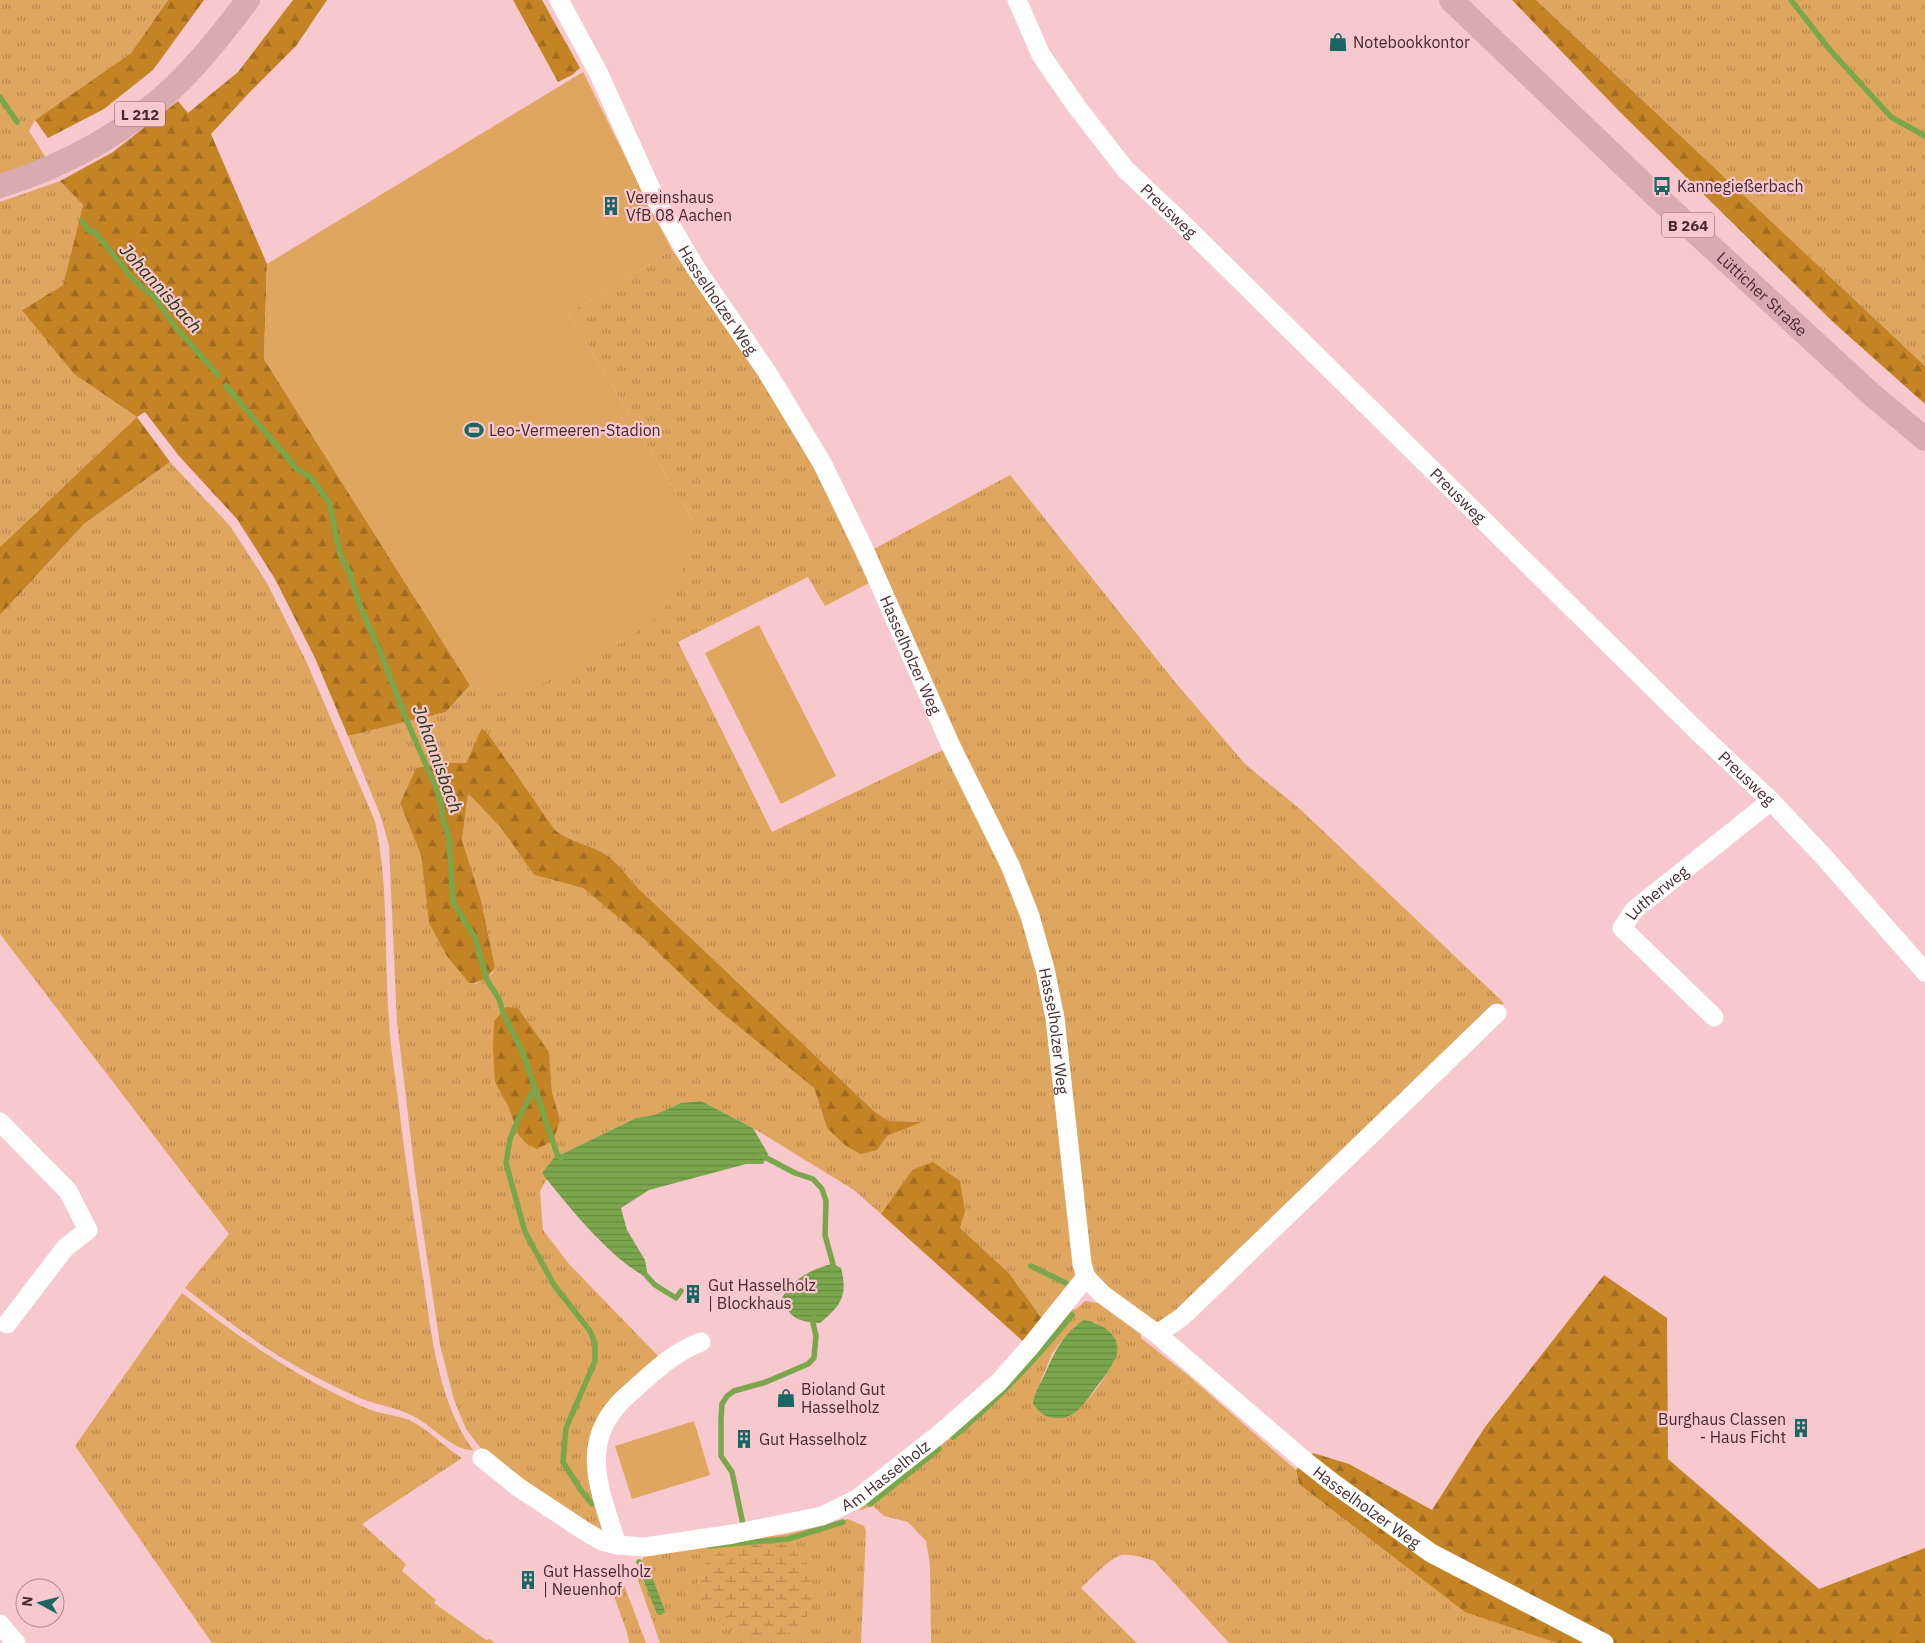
<svg xmlns="http://www.w3.org/2000/svg" width="1925" height="1643" viewBox="0 0 1925 1643" font-family="'IBM Plex Sans',sans-serif">
<defs>
<pattern id="grass-tufts" width="24" height="20" patternUnits="userSpaceOnUse" patternTransform="scale(1.25)"><rect width="24" height="20" fill="#dfa65f"/><path d="M3 7l-1-3M5 7V3M7 7l1-3M15 17l-1-3M17 17v-4M19 17l1-3" fill="none" stroke="#b7874f"/></pattern>
<pattern id="forest-firs" width="22" height="20" patternUnits="userSpaceOnUse" patternTransform="scale(1.25)"><rect width="22" height="20" fill="#c48325"/><path d="M5 1l3.5 6h-7zM16 11l3.5 6h-7z" fill="#a16b20"/></pattern>
<pattern id="wetland-marsh" width="20" height="14" patternUnits="userSpaceOnUse" patternTransform="scale(1.25)"><rect width="20" height="14" fill="#dfa65f"/><path d="M1 5h8M5 5V1M11 12h8M15 12V8" fill="none" stroke="#b7874f"/></pattern>
<pattern id="water-rules" width="6" height="5" patternUnits="userSpaceOnUse" patternTransform="scale(1.25)"><rect width="6" height="5" fill="#7aa74c"/><path d="M0 2.5h6" fill="none" stroke="#668840"/></pattern>
</defs>
<rect width="100%" height="100%" fill="#f7c8cd"/>
<!-- grass -->
<g fill="url(#grass-tufts)" fill-rule="evenodd">
<polygon points="0,0 168,0 131,53 35,120 29,131 46,158 0,174"/>
<polygon points="1536,0 1925,0 1925,366"/>
<polygon points="60,181 83,205 63,285 23,309 74,374 137,417 0,547 0,202"/>
<path d="M672 250 765 382 811 461 869 583 825 606 808 577 678 642 772 832 945 749 1004 870 1033 947 1048 1005 1077 1256 1075 1278 1043 1320 1009 1273 960 1228 965 1212 912 1170 881 1214 854 1190 753 1128 701 1101 681 1103 654 1115 636 1118 560 1155 542 1173 547 1179 540 1191 543 1230 569 1264 658 1356 619 1393 604 1415 606 1529 603 1533 486 1455 466 1429 454 1400 440 1345 417 1190 397 1022 389 846 381 817 348 736 446 712 470 685 494 694 695 524 569 313ZM482 729 489 735 555 830C571 843 591 845 608 856 620 865 630 880 641 891L875 1112 889 1121 921 1122 887 1136 827 1128 814 1088 717 1009 646 941 583 888 534 875 501 828 468 792 462 840 481 900 495 967 492 974 475 984 429 923 421 854 400 803 416 768 444 763H466ZM518 1008 549 1053 552 1092 560 1120 518 1134 508 1106Z"/>
<path d="M170 462 230 526 267 583 306 661 375 821C389 886 384 954 389 1020 390 1046 395 1073 398 1099 405 1159 414 1219 423 1278 432 1337 438 1401 473 1450 455 1452 431 1425 415 1417 395 1406 372 1405 351 1394 325 1382 298 1368 274 1353 243 1333 214 1311 185 1288L229 1234 0 934V615L84 524Z"/>
<polygon points="1010,475 1175,682 1245,764 1301,810 1504,1003 1483,1021 1172,1320 1159,1325 1107,1287 1091,1270 1059,991 958,745 874,549"/>
<path d="M182 1293C234 1334 288 1371 348 1400 357 1404 367 1409 377 1412 389 1415 401 1416 413 1422 429 1430 445 1448 462 1458L362 1524 406 1564 402 1571 436 1600 434 1603 486 1640 490 1639 494 1643H212L75 1446Z"/>
<path d="M1085 1301 1104 1304 1141 1332V1338L1190 1377 1296 1470 1299 1484 1540 1636 1557 1643H1229L1154 1561C1144 1558 1132 1554 1122 1555 1110 1557 1090 1580 1081 1588L1137 1643H931L930 1565 926 1541 908 1522 884 1516 873 1506 861 1510 858 1507 1066 1312 1076 1309ZM1094 1322C1102 1326 1117 1335 1117 1346 1117 1367 1085 1408 1067 1417L1034 1397 1052 1354 1059 1344 1076 1325Z"/>
<polygon points="848,1519 864,1526 866,1531 861,1643 660,1643 636,1574 639,1564 647,1553 788,1534"/>
<polygon points="624,1585 646,1643 629,1643 627,1632 612,1591"/>
</g>
<!-- forest -->
<g fill="url(#forest-firs)">
<polygon points="168,0 204,0 153,70 104,109 48,138 35,120 131,53"/>
<polygon points="293,0 327,0 296,46 250,92 211,134 267,264 264,359 470,685 446,712 348,736 315,658 275,579 237,519 179,456 145,412 137,417 170,462 84,524 0,615 0,547 137,417 74,374 22,310 63,285 83,205 60,181 113,152 178,101 188,113 238,72"/>
<polygon points="513,0 542,0 580,68 572,75 558,82"/>
<polygon points="1512,0 1536,0 1925,366 1925,404 1833,322 1618,110"/>
<path d="M482 728 489 735 555 830C571 843 592 845 608 856 620 865 630 880 641 891L875 1112 889 1121 922 1122 887 1136 877 1150 861 1154 846 1146 827 1128 814 1088 717 1009 646 941 583 888 534 875 501 828 468 793 462 840 481 900 495 967C491 976 479 984 469 983L447 956 429 923 421 855 400 803 416 768 444 763H466Z"/>
<polygon points="506,1007 518,1008 549,1052 552,1092 560,1120 553,1141 537,1149 526,1143 518,1134 508,1106 495,1082 493,1049 494,1021"/>
<polygon points="933,1162 960,1181 965,1212 960,1228 1009,1273 1043,1320 1026,1344 881,1214 912,1170"/>
<polygon points="1604,1275 1667,1318 1668,1459 1819,1589 1925,1548 1925,1643 1557,1643 1465,1612 1299,1484 1296,1470 1313,1453 1349,1464 1432,1510 1485,1427"/>
</g>
<!-- wetland -->
<polygon fill="url(#wetland-marsh)" points="785,1543 807,1563 815,1593 804,1624 788,1633 760,1640 728,1629 703,1608 696,1585 705,1564 721,1550 748,1545"/>
<!-- pitch -->
<g fill="#dfa65f">
<polygon points="583,72 672,250 569,313 695,524 675,594 654,620 625,641 541,684 494,694 470,685 264,359 267,264"/>
<polygon points="759,625 836,776 781,804 705,653"/>
<polygon points="694,1421 710,1475 632,1499 615,1446"/>
</g>
<!-- water -->
<g fill="url(#water-rules)">
<path d="M701 1101 753 1128 768 1154 763 1164H746L649 1190 621 1208 627 1230 645 1260 648 1278C611 1260 567 1205 542 1173L557 1154 560 1155 636 1118 654 1115 681 1103Z"/>
<path d="M833 1264 841 1268C848 1297 841 1305 820 1323 797 1321 793 1320 781 1300 790 1280 813 1268 833 1264Z"/>
<path d="M1084 1320C1096 1322 1114 1330 1117 1344 1120 1357 1106 1375 1098 1385 1087 1399 1076 1421 1055 1418 1044 1417 1040 1413 1033 1404 1034 1393 1039 1386 1044 1376 1054 1354 1062 1334 1084 1320Z"/>
<polygon points="647,1572 652,1576 665,1612 661,1615 657,1614 642,1576"/>
</g>
<g fill="none" stroke-linecap="round" stroke-linejoin="round">
<!-- stream -->
<g stroke="#7aa74c" stroke-width="5.5">
<polyline points="1791,0 1830,50 1891,117 1925,136"/>
<polyline points="0,97 17,122"/>
<polyline points="82,221 89,231 94,231 133,279 155,298 177,329 218,375"/>
<polyline points="226,386 297,469 310,477 329,502 340,554 350,574 360,606 380,651 406,719 437,790 442,807 442,817 449,838 453,902 475,938 487,980 499,999 504,1015 523,1053 557,1154 561,1158"/>
<polyline points="535,1088 519,1117 510,1139 506,1163 525,1232 554,1285 590,1331 595,1343 595,1361 566,1428 563,1462 580,1489 592,1504"/>
<polyline points="761,1155 795,1173 813,1179 822,1189 826,1201 825,1235 833,1264 832,1269"/>
<polyline points="1031,1266 1066,1283"/>
<polyline points="644,1273 655,1285 676,1298 681,1291"/>
<path d="M953 1437C997 1401 1036 1359 1072 1315"/>
<polyline points="870,1504 939,1449"/>
<polyline points="744,1529 732,1472 721,1456 721,1419 722,1404 727,1396 734,1391 766,1382 808,1364 814,1358 816,1336 813,1323 814,1317"/>
<polyline points="708,1546 788,1539 843,1522"/>
<polyline points="639,1562 647,1572"/>
</g>
<!-- minor -->
<g stroke="#fff" stroke-width="19">
<path id="s1" d="M559 0 598 72 657 202 695 267 767 372 822 463 864 549 951 746 1010 865 1030 916 1045 969 1055 1018 1082 1264 1086 1277 1102 1294 1157 1334 1305 1461 1333 1483 1431 1553 1604 1643"/>
<path id="s2" d="M1017 0 1041 55 1077 107 1125 169 1181 222 1696 730 1771 801 1824 857 1925 972"/>
<path id="s3" d="M1714 1017 1622 928 1634 910 1771 801"/>
<polyline points="0,1122 68,1191 88,1230 65,1248 7,1324"/>
<polyline points="1157,1334 1182,1317 1497,1013"/>
<path id="s4" d="M482 1458 518 1487 583 1530 602 1541 617 1545 645 1547 733 1534 822 1516 857 1499 942 1432 999 1382 1029 1348 1086 1277"/>
<path d="M617 1545C603 1498 579 1450 616 1407 623 1398 633 1391 641 1383 660 1366 677 1351 701 1342"/>
<polyline points="0,1624 16,1643"/>
</g>
<!-- major -->
<g stroke="#daaab1" stroke-width="24">
<path id="s5" d="M1451 0 1655 195 1871 394 1925 439"/>
<path d="M0 186C64 166 125 133 174 87 201 61 225 30 248 0"/>
</g>
</g>
<!-- icons -->
<defs>
<g id="shop-bare" transform="scale(1.5)"><path d="M-5-2.5h2.3a2.7 3.5 0 0 1 5.4 0H5L5.5 6h-11ZM-1.5-2.5h3a1.5 2.3 0 0 0-3 0Z" fill="#196663" stroke="#f7c8cd" stroke-width="2.5" paint-order="stroke"/></g>
<g id="bus-bare" transform="scale(1.5)"><path d="M-5-6H5V4H4V6H2V4H-2V6H-4V4H-5ZM-3.5-4V0h7V-4ZM-3.5 1.2v1.5H-2V1.2ZM2 1.2v1.5H3.5V1.2Z" fill="#196663" stroke="#f7c8cd" stroke-width="2.5" paint-order="stroke"/></g>
<g id="building-bare" transform="scale(1.5)"><path d="M-4-6H4V6H1V3H-1V6H-4ZM-2.5-4.3h1.7v1.8h-1.7ZM.8-4.3h1.7v1.8H.8ZM-2.5-1h1.7V.8h-1.7ZM.8-1h1.7V.8H.8Z" fill="#196663" stroke="#f7c8cd" stroke-width="2.5" paint-order="stroke"/></g>
<g id="stadium-bare" transform="scale(1.5)"><path d="M0-5a6.5 5 0 1 0 0 10a6.5 5 0 1 0 0-10ZM-3.5-1.8h7v3.6h-7Z" fill="#196663" stroke="#f7c8cd" stroke-width="2.5" paint-order="stroke"/></g>
</defs>
<g fill-rule="evenodd">
<use href="#shop-bare" x="1338" y="42"/>
<use href="#bus-bare" x="1662" y="186"/>
<use href="#building-bare" x="611" y="206"/>
<use href="#stadium-bare" x="474" y="430"/>
<use href="#building-bare" x="693" y="1294"/>
<use href="#shop-bare" x="786" y="1398"/>
<use href="#building-bare" x="1801" y="1428"/>
<use href="#building-bare" x="744" y="1439"/>
<use href="#building-bare" x="528" y="1580"/>
</g>
<g text-anchor="middle" dominant-baseline="central" stroke-width="4.5" stroke-linejoin="round" paint-order="stroke">
<!-- shield labels -->
<g fill="#f7c8cd" stroke="#7c595e" stroke-width="1">
<rect x="115" y="101.5" width="50" height="25" rx="4"/>
<rect x="1662" y="212.5" width="52" height="25" rx="4"/>
</g>
<g font-size="15" font-weight="bold" fill="#482a2e">
<text x="140" y="114">L 212</text>
<text x="1688" y="225">B 264</text>
</g>
<!-- poi labels -->
<g font-size="16" fill="#482a2e" stroke="#f7c8cd" text-anchor="start">
<text x="1353" y="42">Notebookkontor</text>
<text x="1677" y="186">Kannegießerbach</text>
<text x="626" y="197">Vereinshaus<tspan x="626" dy="18">VfB 08 Aachen</tspan></text>
<text x="489" y="430">Leo-Vermeeren-Stadion</text>
<text x="708" y="1285">Gut Hasselholz<tspan x="708" dy="18">| Blockhaus</tspan></text>
<text x="801" y="1389">Bioland Gut<tspan x="801" dy="18">Hasselholz</tspan></text>
<text x="1786" y="1419" text-anchor="end">Burghaus Classen<tspan x="1786" dy="18">- Haus Ficht</tspan></text>
<text x="759" y="1439">Gut Hasselholz</text>
<text x="543" y="1571">Gut Hasselholz<tspan x="543" dy="18">| Neuenhof</tspan></text>
</g>
<!-- street labels -->
<g font-size="16" fill="#482a2e" stroke="#f7c8cd">
<text stroke="none"><textPath href="#s2" startOffset="262">Preusweg</textPath></text>
<text stroke="none"><textPath href="#s5" startOffset="428">Lütticher Straße</textPath></text>
<text stroke="none"><textPath href="#s1" startOffset="340">Hasselholzer Weg</textPath></text>
<text stroke="none"><textPath href="#s2" startOffset="668">Preusweg</textPath></text>
<text stroke="none"><textPath href="#s1" startOffset="745">Hasselholzer Weg</textPath></text>
<text stroke="none"><textPath href="#s2" startOffset="1072">Preusweg</textPath></text>
<text stroke="none"><textPath href="#s3" startOffset="178">Lutherweg</textPath></text>
<text stroke="none"><textPath href="#s1" startOffset="1150">Hasselholzer Weg</textPath></text>
<text stroke="none"><textPath href="#s4" startOffset="445">Am Hasselholz</textPath></text>
<text stroke="none"><textPath href="#s1" startOffset="1762">Hasselholzer Weg</textPath></text>
</g>
<!-- water labels -->
<g font-size="18" font-style="italic" fill="#263813" stroke="#f7c8cd">
<text transform="translate(161 288) rotate(48)">Johannisbach</text>
<text transform="translate(438 759) rotate(70)">Johannisbach</text>
</g>
</g>
<!-- north arrow -->
<g transform="translate(40 1603) rotate(277)"><circle r="24" fill="#f7c8cd" stroke="#b1898d"/>
<path d="M0-4L9 19L0 12L-9 19Z" fill="#196663"/>
<text y="-8" font-size="14" font-weight="bold" text-anchor="middle" fill="#482a2e">N</text>
</g>
</svg>
